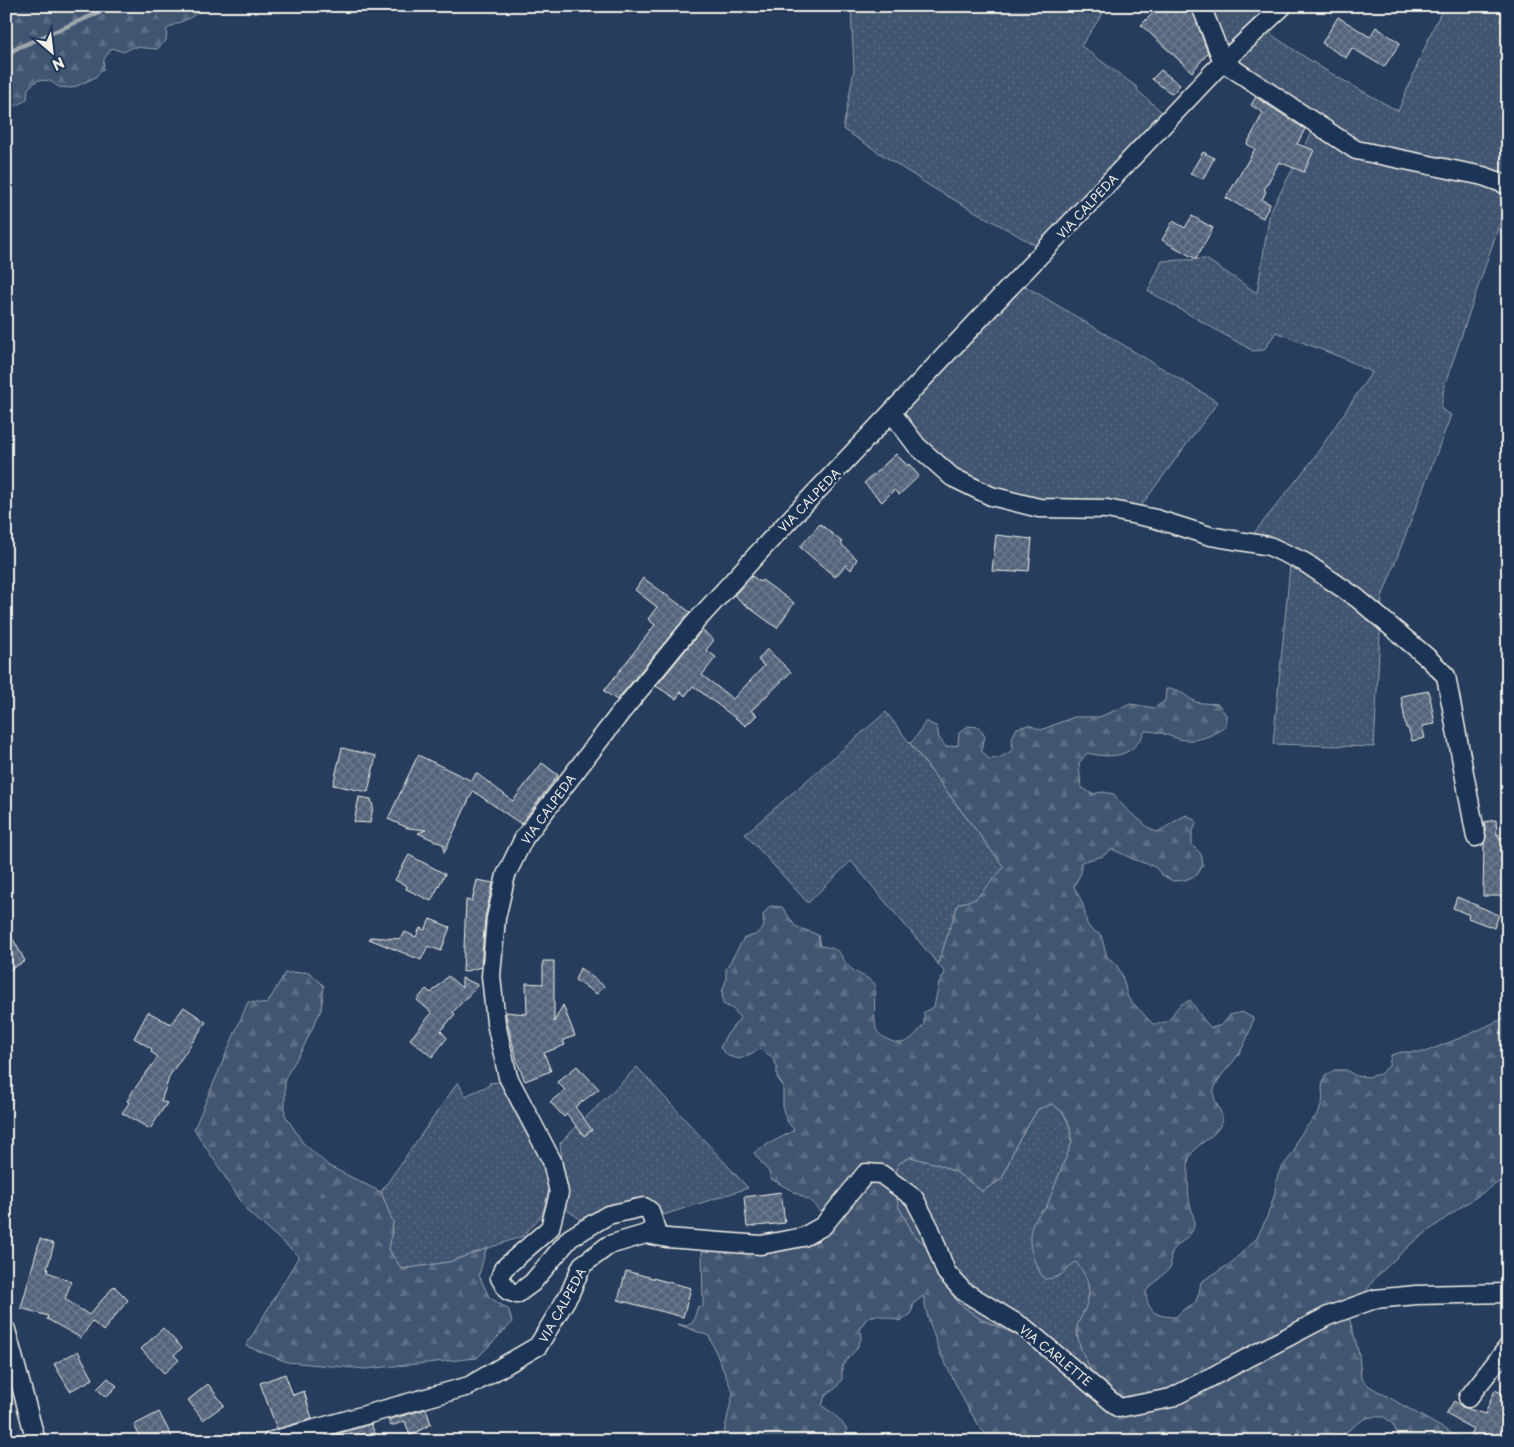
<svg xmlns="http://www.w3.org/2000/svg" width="1514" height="1447" viewBox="0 0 1514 1447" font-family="'Playpen Sans',sans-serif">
<defs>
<pattern id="grass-dots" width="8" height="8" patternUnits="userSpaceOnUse" patternTransform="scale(1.25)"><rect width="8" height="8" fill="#40546f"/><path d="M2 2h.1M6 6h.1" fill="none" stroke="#5c6d84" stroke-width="1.8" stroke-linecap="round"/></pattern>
<pattern id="forest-firs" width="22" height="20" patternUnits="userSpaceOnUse" patternTransform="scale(1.25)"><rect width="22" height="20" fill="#40546f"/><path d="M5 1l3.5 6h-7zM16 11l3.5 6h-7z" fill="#5c6d84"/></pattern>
<pattern id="building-cross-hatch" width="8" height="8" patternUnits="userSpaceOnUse" patternTransform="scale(1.25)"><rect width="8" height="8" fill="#52647b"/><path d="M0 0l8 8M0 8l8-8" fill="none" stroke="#6c7b8e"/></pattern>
</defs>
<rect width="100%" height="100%" fill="#263d5d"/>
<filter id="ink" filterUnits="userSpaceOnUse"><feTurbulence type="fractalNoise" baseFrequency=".02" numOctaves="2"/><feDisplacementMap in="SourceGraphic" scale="10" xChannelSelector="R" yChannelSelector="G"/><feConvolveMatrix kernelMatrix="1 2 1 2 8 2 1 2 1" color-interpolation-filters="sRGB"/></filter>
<g filter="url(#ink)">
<!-- grass -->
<g fill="url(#grass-dots)" stroke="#9aa2ac">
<polygon points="851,6 1099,6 1105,10 1081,46 1138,88 1137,90 1171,120 1044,250 933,188 843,129 854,70"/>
<polygon points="1197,6 1285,6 1268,31 1276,38 1325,70 1398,111 1431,33 1444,6 1508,6 1508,199 1444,387 1441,409 1451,415 1382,597 1374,747 1273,744 1291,556 1247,542 1311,462 1372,372 1343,358 1276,332 1264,350 1253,351 1148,291 1162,261 1206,259 1257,293 1270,212 1315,127 1224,62"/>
<polygon points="1017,281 1218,402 1135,514 1040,508 968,482 891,411"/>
<polygon points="886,712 1004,867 976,899 958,904 938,964 851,861 808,903 745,834"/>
<polygon points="637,1067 748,1188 654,1218 647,1201 635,1198 580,1219 564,1208 566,1192 560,1143"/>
<polygon points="509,1081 548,1166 549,1190 542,1215 523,1236 449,1262 402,1269 389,1250 393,1222 381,1192 458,1082 465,1096 490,1085 489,1083"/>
<path d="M1052 1104 1063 1112 1070 1127 1072 1142 1046 1208 1040 1212 1055 1278C1064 1274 1068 1267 1076 1261 1089 1278 1093 1291 1084 1311 1082 1317 1077 1323 1077 1329 1077 1343 1085 1358 1091 1370L1085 1383 1074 1382 1031 1341 980 1319 957 1302 949 1288 928 1246 915 1237 899 1208 894 1188 898 1164 910 1157 937 1164 956 1172 982 1191 1002 1179 1015 1147 1038 1109Z"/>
</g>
<!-- forest -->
<g fill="url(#forest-firs)" stroke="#9aa2ac" fill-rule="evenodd">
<path d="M6 6H198L197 13C187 21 177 22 167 29L166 41 157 49 134 47 123 52 112 48 104 59 103 70 94 78 72 88 59 87 50 81 38 80 28 88 27 99 16 106 6 108Z"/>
<path d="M1166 689C1183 689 1181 694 1194 701 1199 704 1212 703 1218 704L1226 715V726C1213 736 1196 743 1179 739 1166 735 1159 731 1145 731 1133 757 1113 759 1087 753L1079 763 1081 787 1092 794 1103 792 1114 794C1121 805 1127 810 1137 818 1146 824 1145 827 1157 832 1168 827 1176 819 1187 815L1197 822 1192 833V845L1201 854 1203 865 1197 875 1185 880 1173 881 1162 875 1155 867 1133 859 1112 849 1103 856 1081 862V873L1074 886C1077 893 1083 902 1084 909 1088 925 1084 926 1101 935L1107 957 1116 964 1122 975 1128 998 1153 1024C1173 1023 1168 1018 1179 1006 1182 1003 1187 1002 1190 1000L1203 1019 1211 1028 1222 1025 1230 1015 1242 1012 1253 1018C1250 1034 1243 1049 1233 1062 1226 1070 1219 1077 1215 1087 1209 1103 1228 1111 1220 1126 1213 1139 1194 1144 1189 1159 1187 1165 1188 1197 1190 1204 1192 1212 1195 1217 1194 1226 1191 1240 1175 1242 1171 1255 1170 1258 1171 1263 1171 1267L1146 1291C1147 1312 1156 1317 1176 1317L1184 1309 1195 1303 1199 1293 1201 1282 1231 1263 1257 1238 1267 1217 1275 1193 1276 1181 1280 1170 1294 1152 1297 1140 1304 1130 1319 1112 1323 1099 1322 1088 1324 1077 1334 1070H1346L1356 1076 1368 1077 1380 1074 1389 1066 1391 1055 1402 1052H1425L1470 1034 1502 1019 1501 1013 1508 1006V1176L1458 1209 1411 1244 1375 1278 1349 1317 1359 1354 1361 1378 1369 1386 1465 1441H1401L1392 1423 1384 1417C1379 1417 1372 1416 1367 1418 1355 1423 1345 1435 1333 1441H993L981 1429 968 1408 940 1353 928 1318 923 1296 914 1303 911 1314 901 1321 877 1315 867 1318 860 1328 861 1339 856 1350 848 1358 842 1367V1379L836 1388 825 1396 822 1406C834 1413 840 1419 847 1430L840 1440 722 1441 733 1393 709 1336 677 1324 687 1326 693 1322 698 1306 703 1307 702 1249 784 1248 823 1216 812 1202 771 1179 769 1172 754 1153C766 1143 781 1139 794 1130L787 1121 783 1110V1086L777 1077V1066L771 1056 760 1049 740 1059 728 1056 720 1048 725 1037 740 1018 733 1009 723 1004 722 992 726 980V969L744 938 755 935 764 927 763 915 770 906 782 907 795 926 818 935 820 946C848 949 837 959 854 971 862 976 867 977 875 984 875 993 873 1024 877 1031 879 1035 885 1038 889 1040 905 1049 915 1036 924 1024V1012L934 1007 939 983 945 973 938 964 958 904 976 899 1004 867 910 743C917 738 921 728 926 721L937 727 939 738 946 747 958 745 959 733 968 726 979 727 985 737 981 750 989 759 1001 757 1013 750 1012 738 1017 728 1029 725 1041 730 1074 717H1099L1131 704 1154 708 1165 701ZM1052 1104 1063 1112 1070 1127 1072 1142 1046 1208C1021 1225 1029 1257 1044 1279 1064 1278 1061 1272 1076 1262 1089 1278 1093 1291 1084 1311 1082 1317 1077 1323 1077 1329 1077 1343 1085 1358 1091 1370L1085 1383 1074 1382 1031 1341 980 1319 957 1302 949 1288 928 1246 915 1237 899 1208 894 1188 898 1164 910 1157 937 1164 956 1172 982 1191 1002 1179 1015 1147 1038 1109Z"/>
<polygon points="309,972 324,986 321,1010 303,1048 285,1078 285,1115 303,1143 329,1166 381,1192 393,1222 389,1250 402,1269 449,1262 486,1249 479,1275 489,1297 509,1310 512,1323 477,1358 365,1369 287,1362 246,1346 299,1256 248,1212 194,1129 248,1002 267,1004 285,973"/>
</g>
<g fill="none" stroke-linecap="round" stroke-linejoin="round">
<!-- stream -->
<polyline stroke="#9fa7ae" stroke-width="4.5" points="6,55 17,48 114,6"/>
</g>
<!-- building -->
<g fill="url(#building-cross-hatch)" stroke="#f4f1e8">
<polygon points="1160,6 1191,6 1208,53 1192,72 1141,25"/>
<polygon points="1338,17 1370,37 1376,27 1400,43 1384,67 1352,48 1346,58 1322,43"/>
<polygon points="1161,70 1180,85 1172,94 1152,79"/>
<polygon points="1256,97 1305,129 1297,144 1314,150 1304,172 1279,162 1264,190 1266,191 1262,200 1270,204 1263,218 1226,198 1255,149 1247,144 1263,113 1251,105"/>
<polygon points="1203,152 1214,158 1203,179 1190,174"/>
<polygon points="1192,216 1213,228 1196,259 1162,240 1173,221 1185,228"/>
<polygon points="896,454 908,466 909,464 919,476 899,495 894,490 882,502 864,483"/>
<polygon points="820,524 842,542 841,544 857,559 851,570 846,565 835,577 800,547"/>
<polygon points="996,535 1032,539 1029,571 1017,570 1017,572 992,571"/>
<polygon points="752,576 760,582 762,580 794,603 777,628 744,604 734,595"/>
<polygon points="643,578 690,612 617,700 604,691 655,625 648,619 657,607 635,590"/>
<polygon points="702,630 714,640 706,650 716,657 702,675 733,699 764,666 758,660 767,649 791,672 751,711 757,715 746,726 693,686 685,696 681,692 676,699 656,686"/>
<polygon points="1429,691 1435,724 1422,726 1425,738 1412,741 1408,728 1406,728 1401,696"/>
<polygon points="342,748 376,756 368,792 333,785"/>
<polygon points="418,755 472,781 476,773 513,801 542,763 558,775 521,824 473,791 444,853 444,845 418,833 426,830 408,828 388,819"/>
<polygon points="359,797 371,799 373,807 370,823 354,822"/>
<polygon points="1496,820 1497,835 1499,834 1499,838 1508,837 1508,896 1483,896 1484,843 1486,836 1484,822"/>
<polygon points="409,855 445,874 431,901 406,889 407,886 395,880"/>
<polygon points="477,880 493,883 485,917 481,967 463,972 466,900 472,901"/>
<polygon points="1457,897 1499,915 1494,928 1468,918 1469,915 1453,908"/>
<polygon points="430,919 450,927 441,951 428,946 421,960 369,939 370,937 401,939 405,932 416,937 420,928 425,930"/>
<polygon points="6,926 25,961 6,972"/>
<polygon points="543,961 554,961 554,1022 563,1005 575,1036 563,1040 565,1045 544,1053 551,1071 525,1081 517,1062 505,1012 527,1014 526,983 543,984"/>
<polygon points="580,968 604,986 597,994 575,980"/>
<polygon points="448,976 462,988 462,978 478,985 453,1012 455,1014 441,1031 447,1038 432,1057 410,1039 432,1013 417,1000 426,989 431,993"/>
<polygon points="184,1007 206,1022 170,1075 161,1101 167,1103 150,1129 122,1113 129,1103 127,1101 133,1091 158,1057 151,1052 152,1049 134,1038 148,1012 171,1024"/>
<polygon points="577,1066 599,1089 575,1107 592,1130 584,1136 567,1114 564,1117 550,1102 565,1090 557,1082"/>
<polygon points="781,1192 785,1223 747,1227 744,1197"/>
<polygon points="40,1239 54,1244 47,1269 49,1269 48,1272 71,1282 65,1299 89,1315 114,1286 128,1300 103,1331 92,1321 81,1338 47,1319 48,1316 21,1308"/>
<polygon points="626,1271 691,1288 683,1317 618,1300"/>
<polygon points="163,1328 182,1348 174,1355 179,1360 164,1373 141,1349"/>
<polygon points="78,1351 93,1379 70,1391 54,1364"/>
<polygon points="285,1374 293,1395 304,1391 312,1419 277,1429 260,1383"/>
<polygon points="108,1378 117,1386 106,1397 97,1389"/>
<polygon points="208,1384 224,1405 203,1420 188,1400"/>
<polygon points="1495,1390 1508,1396 1508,1430 1503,1441 1484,1441 1470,1434 1473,1429 1446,1414 1454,1401 1462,1407 1485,1414"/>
<polygon points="426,1409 431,1424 410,1436 405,1421 391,1426 388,1420"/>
<polygon points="159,1412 174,1441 142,1441 134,1425"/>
<polygon points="371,1424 375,1434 360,1441 312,1441"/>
</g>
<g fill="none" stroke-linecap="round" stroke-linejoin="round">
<!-- minor casing -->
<g stroke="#f4f1e8" stroke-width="21">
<g id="minor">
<polyline points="1201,6 1223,62 1356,150 1483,176 1508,185"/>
<polyline points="892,413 917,446 952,477 991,496 1039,508 1107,509 1156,519 1210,536 1269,546 1304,562 1357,598 1428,658 1446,676 1476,837"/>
<polyline points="646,1234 667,1238 761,1245 803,1237 823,1226 866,1173 881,1174 914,1198 930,1229 946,1272 963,1291 1026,1329 1119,1408 1171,1398 1328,1316 1375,1299 1416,1295 1508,1293"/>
<polyline points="6,1330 36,1441"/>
<polyline points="1468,1398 1508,1347"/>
<polyline points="272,1441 469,1386 538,1346 570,1293 582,1265 609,1245 646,1234 655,1227 650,1211 644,1207 608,1215 570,1238 532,1283 517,1294 508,1291 500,1278 503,1269 550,1228 559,1193 552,1161 508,1077 496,1023 491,976 496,918 506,875 524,838 622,711 690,628 762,549 1216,69 1283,6"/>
</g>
</g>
<!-- minor -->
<use href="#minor" stroke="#1d3557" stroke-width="18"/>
</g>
</g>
<g text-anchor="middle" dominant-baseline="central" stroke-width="5" stroke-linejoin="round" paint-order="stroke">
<!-- street labels -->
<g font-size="12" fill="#f4f1e8" stroke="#1d3557">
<text transform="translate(1087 206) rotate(-47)">VIA CALPEDA</text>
<text transform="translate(809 500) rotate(-46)">VIA CALPEDA</text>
<text transform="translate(548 809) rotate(-54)">VIA CALPEDA</text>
<text transform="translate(562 1305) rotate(-61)">VIA CALPEDA</text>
<text transform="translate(1056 1355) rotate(39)">VIA CARLETTE</text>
</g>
</g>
<!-- margin -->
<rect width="1514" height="1447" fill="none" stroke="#1d3557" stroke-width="25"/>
<rect x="12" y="12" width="1489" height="1422" fill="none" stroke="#f4f1e8" stroke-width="2" filter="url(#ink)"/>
<!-- north arrow -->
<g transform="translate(52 52) rotate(152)" stroke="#1d3557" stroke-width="4" paint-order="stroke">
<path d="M0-4L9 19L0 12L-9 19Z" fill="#f4f1e8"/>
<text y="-8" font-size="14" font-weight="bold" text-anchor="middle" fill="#f4f1e8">N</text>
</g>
</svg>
